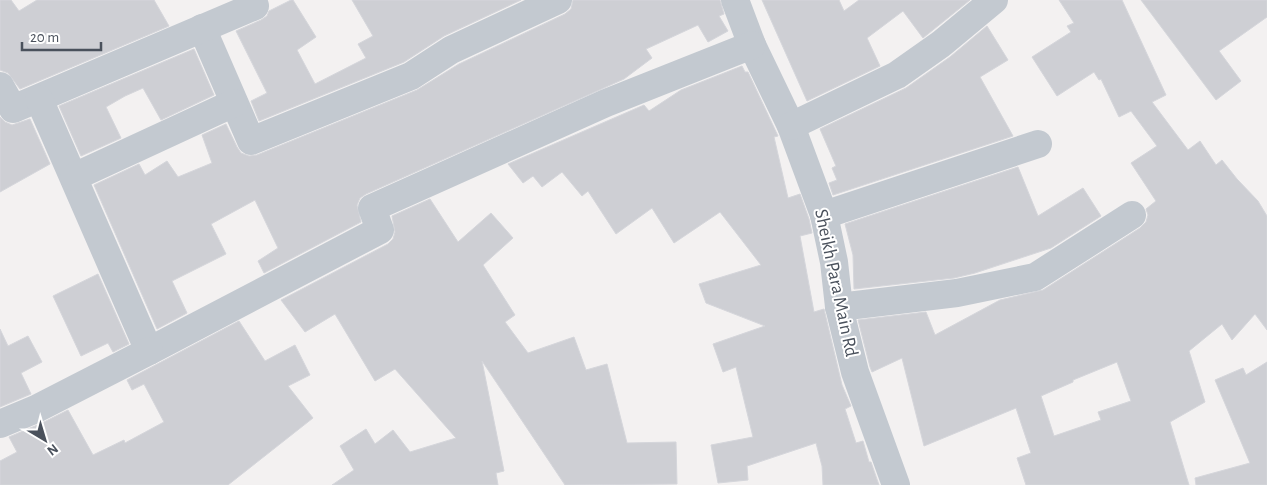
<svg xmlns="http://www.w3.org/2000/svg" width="1267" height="485" viewBox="0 0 1267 485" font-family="'Alegreya Sans',sans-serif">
<rect width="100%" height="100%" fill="#f3f1f1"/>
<!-- building -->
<g fill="#cecfd4" stroke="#d5d6db" fill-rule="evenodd">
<polygon points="0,0 11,0 19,11 37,0 154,0 169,26 20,89 8,73 0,70"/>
<polygon points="291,0 293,0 316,37 297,50 315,84 366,58 358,44 373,36 352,0 521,0 444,36 404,62 259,121 251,101 267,93 236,31 261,20 267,16 269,11"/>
<polygon points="573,0 720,0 724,14 719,16 728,31 708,42 698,25 646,49 652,58 624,79 366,194 360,198 357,205 361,222 264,273 258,261 278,248 255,200 211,224 226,254 172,281 187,313 157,329 94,185 139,164 145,175 167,161 178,177 212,163 202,135 226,124 237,147 241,153 249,156 257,155 417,90 459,64 565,14 571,9"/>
<polygon points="762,0 839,0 844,11 859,0 970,0 923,38 903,11 867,38 880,66 807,101"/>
<path d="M1059 0H1122L1166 95 1152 102 1188 150 1200 141 1216 165 1222 160 1237 179 1258 201 1267 216V330L1255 314 1232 340 1222 324 1189 351 1205 402 1170 422 1189 485H1026L1017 458 1031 453 1016 408 924 446 902 358 872 372 870 367 858 320 926 312 935 335 1000 300 1043 290 1140 228 1146 222 1148 215 1146 209 1156 201 1131 163 1157 146 1131 111 1119 117 1101 79 1099 80 1094 72 1057 96 1032 57 1071 32 1067 26 1074 23ZM1117 362 1131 401 1098 412 1101 420 1054 436 1041 396 1073 382V380Z"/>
<polygon points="1141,0 1267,0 1267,17 1219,51 1241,81 1216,100"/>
<polygon points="987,26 1008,60 980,77 1013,136 833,195 829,183 837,180 832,168 836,166 820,129 906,88 950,57"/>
<polygon points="194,49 214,95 161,120 143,88 125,96 106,107 121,138 81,156 59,106"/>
<polygon points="742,66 745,72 748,72 778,136 774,137 788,198 800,194 809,219 812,233 800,236 814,312 824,309 842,385 851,406 845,409 856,443 863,441 869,462 871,462 879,485 823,485 822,466 816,443 747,466 748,480 718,483 711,445 753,437 736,367 723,372 713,344 765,326 706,303 699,284 761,265 720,212 674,243 652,208 616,234 588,191 582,196 562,172 542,187 533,176 523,183 508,164 644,105 649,111 681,90"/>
<polygon points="0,117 5,122 12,125 30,119 50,164 0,192"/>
<polygon points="1018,167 1038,216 1083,188 1101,216 1051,248 975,273 954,278 854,289 853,255 845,224"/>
<polygon points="430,199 458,242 491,213 513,238 483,265 515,315 505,322 528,353 574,337 586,370 607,364 627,443 676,442 677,484 565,485 482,361 504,471 496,473 498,485 332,485 354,470 340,446 366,429 375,444 393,430 410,452 456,438 395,369 375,381 335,314 305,332 281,300 388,244 393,239 395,232 392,216"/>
<polygon points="98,274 129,344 113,352 108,343 81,356 53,296"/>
<polygon points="239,321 265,361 295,345 310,375 288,386 313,418 228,485 0,485 0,461 17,452 9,437 42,423 68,410 93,455 124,440 125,443 164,422 144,384 132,390 127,380"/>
<polygon points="0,329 8,346 28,336 42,362 21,373 31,394 0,407"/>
<polygon points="1267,362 1267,485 1196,485 1195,478 1250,463 1215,380 1243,368 1246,375"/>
</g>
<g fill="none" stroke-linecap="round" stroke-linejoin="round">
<!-- minor -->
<g stroke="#c3c9d0" stroke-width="28">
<polyline points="735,0 752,45 791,126 824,215 834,262 839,307 855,372 896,485"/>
<polyline points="202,28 251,141 411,76 451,50 558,0"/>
<polyline points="0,86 13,109 255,6 253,0"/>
<polyline points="39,99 149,351 380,230 372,208 606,103 752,45"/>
<polyline points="791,126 897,75 941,44 994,0"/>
<polyline points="74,177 234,103"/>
<polyline points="824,215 1038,144"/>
<polyline points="839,307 957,293 1035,277 1132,215"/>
<polyline points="0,424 36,409 149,351"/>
</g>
</g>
<g text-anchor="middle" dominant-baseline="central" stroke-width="4" stroke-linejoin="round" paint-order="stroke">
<!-- street labels -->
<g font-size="19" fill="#4a515c" stroke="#fff">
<text transform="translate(836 283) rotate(78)">Sheikh Para Main Rd</text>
</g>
</g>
<!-- north arrow -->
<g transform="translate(45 440) rotate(142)" stroke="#ffffff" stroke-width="4" paint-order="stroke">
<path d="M0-4L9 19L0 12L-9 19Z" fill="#4a515c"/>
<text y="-8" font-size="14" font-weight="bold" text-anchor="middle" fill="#4a515c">N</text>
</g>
<!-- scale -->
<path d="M22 42v8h79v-8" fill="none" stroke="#4a515c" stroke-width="2.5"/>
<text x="30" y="42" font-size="15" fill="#4a515c" stroke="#ffffff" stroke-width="4" paint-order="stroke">20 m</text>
</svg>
